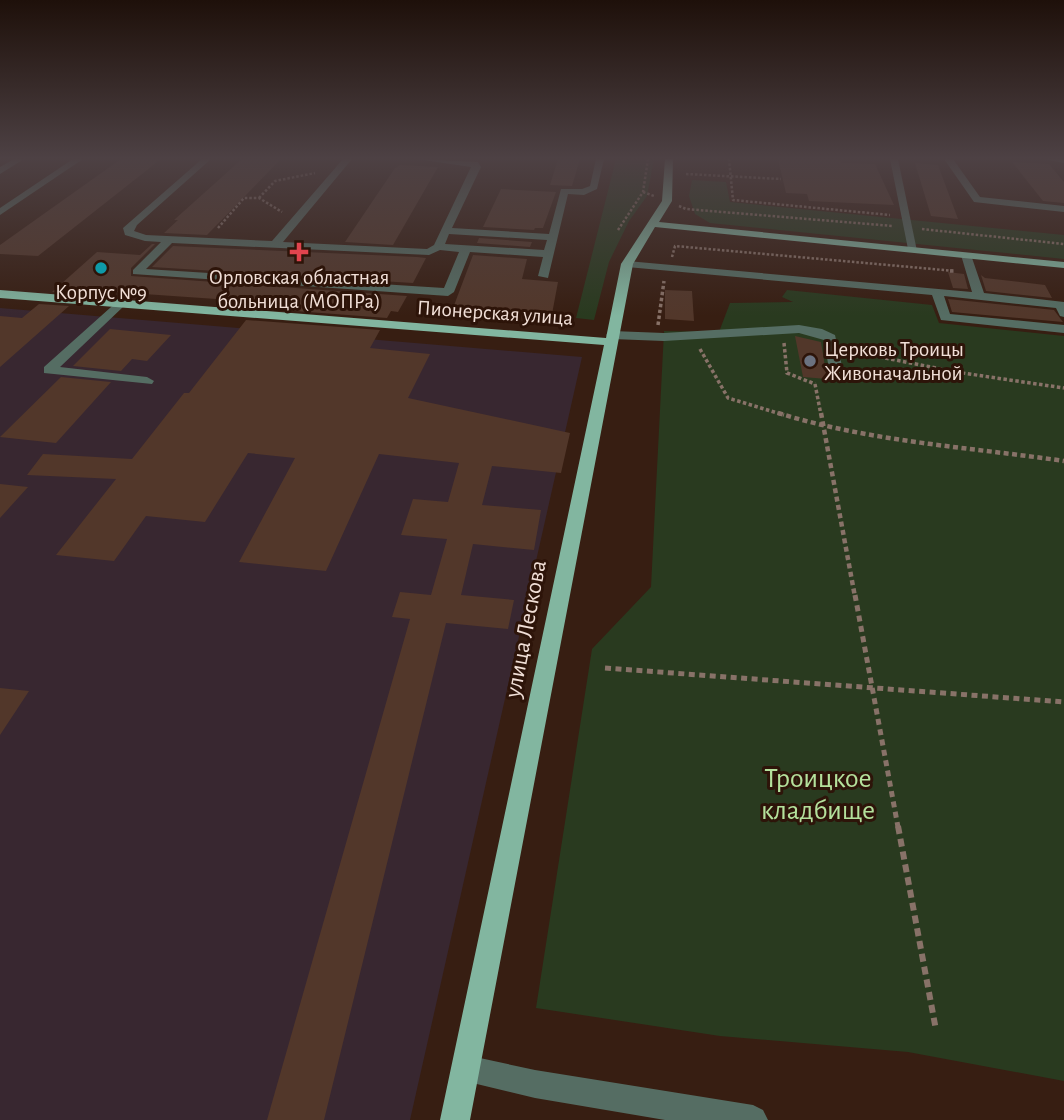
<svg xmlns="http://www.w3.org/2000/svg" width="1064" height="1120" viewBox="0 0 1064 1120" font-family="'Alegreya Sans',sans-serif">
<rect width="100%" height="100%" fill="#371e12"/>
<!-- commercial -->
<polygon fill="#382730" points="0,308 582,357 410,1120 0,1120"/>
<!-- green -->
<g fill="#293a1f">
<polygon points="616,159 654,159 647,196 629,221 609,262 594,320 576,318"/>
<polygon points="692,180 726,182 730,202 1064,235 1064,259 710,223 695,214 689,196"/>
<polygon points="787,290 932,305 939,323 1064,336 1064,1081 908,1052 720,1036 536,1008 592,649 651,587 664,331 719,332 730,303 793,302 782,297"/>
</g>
<!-- building -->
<g fill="#52372a">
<polygon points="121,159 161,159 38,256 0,254 0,245"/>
<polygon points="242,159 281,159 207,235 164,233 178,220 174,220"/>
<polygon points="558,159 580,159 572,186 550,185"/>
<polygon points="778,159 839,159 841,163 875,164 894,205 809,201 807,194 786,193"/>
<polygon points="1012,162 1049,164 1064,182 1064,203 1043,201"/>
<polygon points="915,163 938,165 958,219 931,216"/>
<polygon points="400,165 438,167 393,245 345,242 395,168"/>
<polygon points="501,189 556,192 543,228 535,228 534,230 483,227"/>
<polygon points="479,238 532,242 530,247 477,243"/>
<polygon points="152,244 155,244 131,268 131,276 407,296 398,312 391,311 387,318 256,308 260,302 86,290 83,294 52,292 97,252 140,255"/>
<polygon points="173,246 417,257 426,258 413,283 152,267"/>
<polygon points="473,255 527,259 522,279 558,282 552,314 521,312 518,322 450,316"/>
<polygon points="948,272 964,274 968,289 953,288"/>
<polygon points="981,275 985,278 1045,285 1052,298 986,291"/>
<polygon points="665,290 692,291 694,321 665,319"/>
<polygon points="948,299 1054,310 1063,322 952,312"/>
<polygon points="39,304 69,306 0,367 0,316 22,318"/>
<polygon points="246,320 380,330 370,348 430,354 408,398 570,433 561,473 492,466 482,505 541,510 534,550 473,544 461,595 514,600 508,629 446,623 324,1120 267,1120 410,619 392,617 400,592 431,595 447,539 401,535 413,499 448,502 459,463 379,454 326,571 239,562 295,458 248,453 205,522 146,516 114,561 56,555 116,479 27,475 43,454 132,459 184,393 189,393"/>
<polygon points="110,329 171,335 147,361 132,359 121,371 73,366"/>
<polygon points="795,336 821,342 827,379 803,377"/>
<polygon points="61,377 111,382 56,443 0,437"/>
<polygon points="0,484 28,487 0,518"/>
<polygon points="0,688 29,691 0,735"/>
</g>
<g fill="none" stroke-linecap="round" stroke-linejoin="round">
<!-- path-far4 -->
<g stroke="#887268" stroke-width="2.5" stroke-dasharray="2.5 2" stroke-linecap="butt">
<polyline points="729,159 733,200 890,215"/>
<polyline points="686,174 781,179"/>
<polyline points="643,192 654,196"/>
<polyline points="259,198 275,181 315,173"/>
<polyline points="679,206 686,209 893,226"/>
<polyline points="218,228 244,198 259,198 282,212"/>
<polyline points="922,229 1064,244"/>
<polyline points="618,230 643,192 648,159"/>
<polyline points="672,257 675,246 955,271"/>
</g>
<!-- path-far3 -->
<g stroke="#887268" stroke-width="3.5" stroke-dasharray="3.5 2.5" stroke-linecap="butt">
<polyline points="950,271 955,271"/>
<polyline points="658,325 664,281"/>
<polyline points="784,343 787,373 815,384"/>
<polyline points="700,349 728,398 784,415"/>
<polyline points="850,351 956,372 1064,388"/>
<polyline points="815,384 821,415"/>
</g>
<!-- path-far2 -->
<g stroke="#887268" stroke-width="4.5" stroke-dasharray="5 3.5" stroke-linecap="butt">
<path d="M778 413C872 442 968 447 1064 461"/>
<polyline points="821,413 855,597"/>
</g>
<!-- path-far1 -->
<g stroke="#887268" stroke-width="5" stroke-dasharray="6 4.5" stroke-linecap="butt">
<polyline points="855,595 898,827"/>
<polyline points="605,668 1064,702"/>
</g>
<!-- path -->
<polyline stroke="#887268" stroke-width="6" stroke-dasharray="8 5" stroke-linecap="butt" points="898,826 936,1030"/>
<!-- minor -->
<g fill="#556d63" fill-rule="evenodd">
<polygon points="14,159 24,159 0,174 0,167"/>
<polygon points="73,159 83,159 0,215 0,208"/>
<path d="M202 159H211L137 225 134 231 146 235 272 241 343 159H352L283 242 427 249 434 245 471 167 416 159 478 162 481 167 452 228 549 234 561 189H582L590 186 596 159H604L597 189 584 195 568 194 548 278 538 276 543 257 470 252 454 292 448 296 133 274V270L161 242 145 241 125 235 123 228ZM449 234 547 240 544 250 445 244ZM172 243 429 255 440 250 459 252 444 288 146 269Z"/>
<polygon points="890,159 898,159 917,251 908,249"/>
<polygon points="944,159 953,159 980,197 1064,206 1064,212 974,202"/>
<polygon points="1044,159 1064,159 1064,163"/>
<polygon points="962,253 971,255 984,293 1064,302 1064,317 1060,316 1056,308 944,296 950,314 1064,325 1064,333 941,320 932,295 627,267 621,264 627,261 972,292 961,255"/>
<polygon points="120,299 126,303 124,306 60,367 147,377 154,381 152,384 44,373 44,367"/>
<polygon points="799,325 822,329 835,335 844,375 842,378 832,378 830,375 824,340 799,333 664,341 612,339 606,335 612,331 664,333"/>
<polygon points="466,1055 535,1070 753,1105 763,1110 768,1120 665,1120 535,1098 456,1079 452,1069 456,1059"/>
</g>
<!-- major -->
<polygon fill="#82b6a0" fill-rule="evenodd" points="665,159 673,159 672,201 659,222 1064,262 1064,268 655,227 633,264 470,1120 440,1120 604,345 0,298 0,290 606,338 621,264 662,201"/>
</g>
<!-- sky -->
<linearGradient id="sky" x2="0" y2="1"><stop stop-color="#1e100a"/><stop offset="0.5" stop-color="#4d4144"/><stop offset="1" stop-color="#4d4144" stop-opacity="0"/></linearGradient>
<rect width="1064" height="316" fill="url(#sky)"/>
<!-- markers -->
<path fill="#e0444e" stroke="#2d1409" stroke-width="2.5" d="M295.5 241.5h7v7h7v7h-7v7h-7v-7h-7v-7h7z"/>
<circle fill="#0f9aa8" stroke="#2d1409" stroke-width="2.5" cx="101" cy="268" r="7"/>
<circle fill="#6b7280" stroke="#2d1409" stroke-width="2.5" cx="810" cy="361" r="7"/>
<g text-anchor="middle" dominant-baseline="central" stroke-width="6" stroke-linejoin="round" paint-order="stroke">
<!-- far-poi labels -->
<g font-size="21" fill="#f1dfd7" stroke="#2d1409">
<text x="299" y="277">Орловская областная<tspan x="299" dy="24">больница (МОПРа)</tspan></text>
<text x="101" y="292">Корпус №9</text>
<text x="824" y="349" text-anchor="start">Церковь Троицы<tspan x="824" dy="24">Живоначальной</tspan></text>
</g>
<!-- far-street labels -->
<g font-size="21" fill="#f1dfd7" stroke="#2d1409">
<text transform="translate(495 313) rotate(4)">Пионерская улица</text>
</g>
<!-- street labels -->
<g font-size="24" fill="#f1dfd7" stroke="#2d1409">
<text transform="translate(526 629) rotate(-79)">улица Лескова</text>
</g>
<!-- near-park labels -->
<g font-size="28" fill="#b4e19c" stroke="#2d1409">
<text x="818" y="779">Троицкое<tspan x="818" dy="32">кладбище</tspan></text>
</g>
</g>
</svg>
